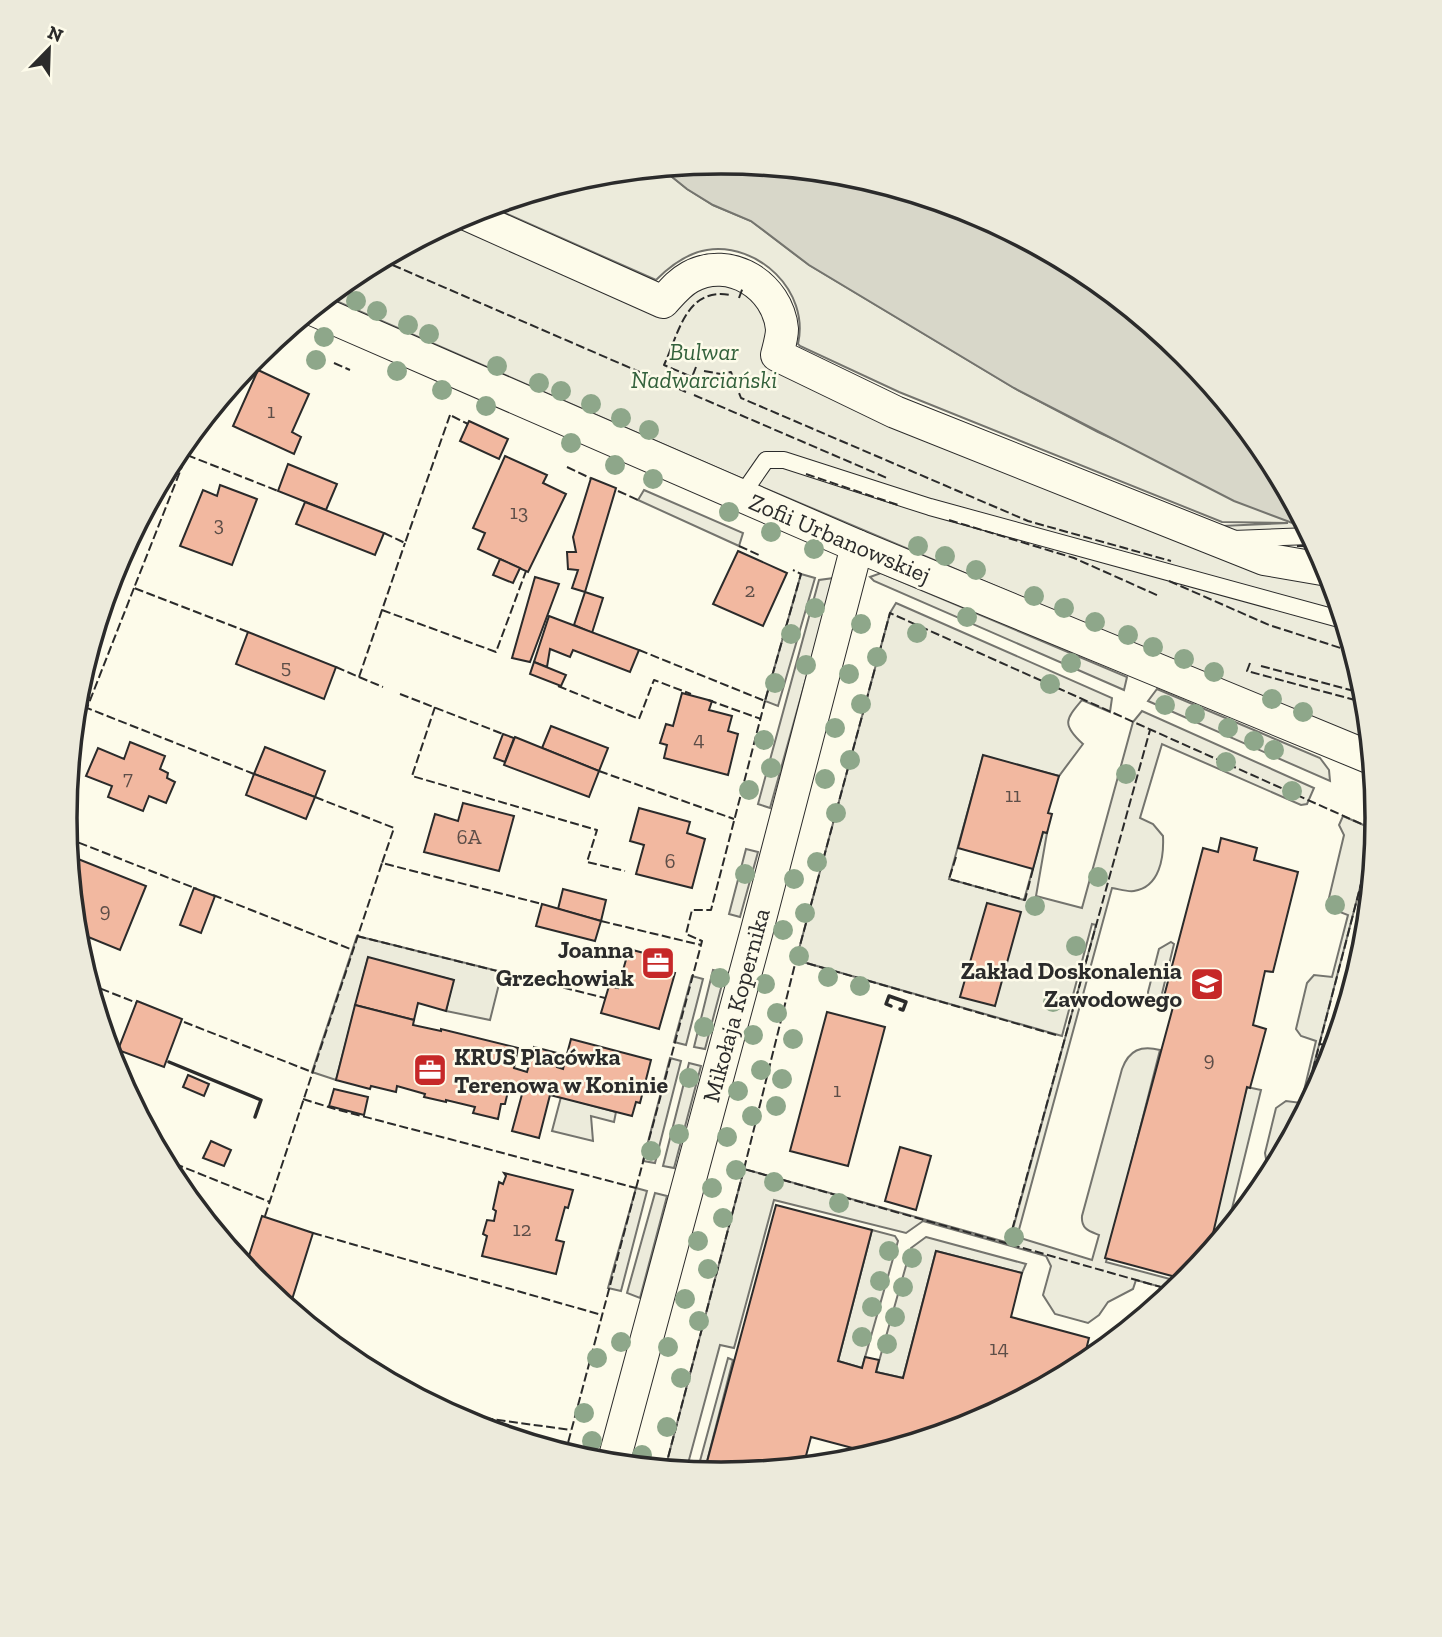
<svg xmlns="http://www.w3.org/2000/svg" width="1442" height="1637" viewBox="0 0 1442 1637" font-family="'Zilla Slab',serif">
<rect width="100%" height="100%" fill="#fdfbea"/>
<!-- green -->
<g fill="#ecebdb" stroke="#74746e" stroke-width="2">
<path d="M661 168 687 189 713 205 751 221 809 265 1014 388 1098 432 1295 523H1303L1305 527 1295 528 1298 546H1316L1327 568 1365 691 1370 745 722 470 327 297 357 273 470 212 658 288 718 255 791 349 901 400 1221 526 1288 523 1222 522 899 392 800 346 798 344C810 291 758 242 707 250 687 253 670 266 656 280L489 206 593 175Z"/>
<polygon points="644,490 743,533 739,546 638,500"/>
<polygon points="143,515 89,651 115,567"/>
<polygon points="881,573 1127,677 1124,690 874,581 870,577"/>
<polygon points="801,574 815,578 778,706 765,701"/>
<polygon points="834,578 770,808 758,804 819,580"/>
<path d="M896 603 1112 698 1110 712 1082 700C1066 719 1061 724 1083 744L1059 776 983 756 949 879 1024 900 1043 832 1047 833 1036 896 1082 908 1133 722 1142 711 1314 788 1307 804 1301 805 1162 744 1140 818 1153 824 1163 836C1164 857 1160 887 1134 891 1127 892 1119 889 1112 888L1017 1237 1092 1260 1099 1235C1089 1231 1081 1229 1082 1216L1122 1069C1129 1050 1141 1045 1160 1050L1106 1262 1185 1283 1175 1291 1136 1280 1133 1289 1108 1302 1099 1315 1088 1323 1055 1314 1043 1295 1051 1266 1046 1256 923 1221 906 1233 774 1200 734 1348 720 1345 686 1471 665 1469 744 1169 1009 1243 1096 925 1092 924 1062 1036 796 960 890 613Z"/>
<polygon points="1157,689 1320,758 1329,770 1330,781 1148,701"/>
<polygon points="1343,816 1375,830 1299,1122 1276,1165 1266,1159 1265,1153 1276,1108 1286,1101 1301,1103 1316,1041 1301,1036 1296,1029 1307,983 1314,975 1332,977 1348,915 1332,909 1328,902 1344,835 1339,825"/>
<polygon points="746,849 758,852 740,917 729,914"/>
<polygon points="357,936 502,972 490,1020 446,1011 453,980 368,958 336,1080 312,1072"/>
<polygon points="1171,942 1174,944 1159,1006 1149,1000 1148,992 1159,949"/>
<polygon points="713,970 725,973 705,1049 694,1047"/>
<polygon points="692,976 703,979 686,1045 674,1042"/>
<polygon points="670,1058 681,1061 655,1163 643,1161"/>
<polygon points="689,1063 701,1066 674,1168 663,1166"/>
<polygon points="1247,1087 1261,1090 1226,1233 1195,1270"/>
<polygon points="561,1097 616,1112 614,1122 591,1116 593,1141 552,1131"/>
<polygon points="636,1188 647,1191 621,1291 608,1288"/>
<polygon points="655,1193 667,1196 640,1298 627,1293"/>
<polygon points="872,1230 895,1236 898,1241 862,1368 838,1361"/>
<polygon points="926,1237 1026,1264 1022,1273 936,1251 903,1378 876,1372 911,1248"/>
<polygon points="728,1358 733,1360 704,1473 697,1472"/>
</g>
<!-- water -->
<polygon fill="#d8d7c9" stroke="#74746e" stroke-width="2" points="721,162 849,175 973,212 1086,273 1185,355 1267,454 1303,523 1295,524 1234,501 1014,388 809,265 751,221 713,205 687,189 661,168"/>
<!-- building -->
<g fill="#f2b8a0" stroke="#2b2b2b" stroke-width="2">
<polygon points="258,370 309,394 292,432 301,437 294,454 233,426"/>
<polygon points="469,421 508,439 499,459 460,441"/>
<polygon points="505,456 547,475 543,483 566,494 528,572 478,549 485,533 473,528"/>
<polygon points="288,464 337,484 326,510 278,491"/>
<polygon points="591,478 616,488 585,592 572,588 578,570 568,569 567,552 576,552 573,537"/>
<polygon points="220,485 257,499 232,565 180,546 203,490 217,496"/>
<polygon points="305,502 384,533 375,555 296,524"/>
<polygon points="738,551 787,573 763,626 713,604"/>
<polygon points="500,559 520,568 513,583 493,575"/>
<polygon points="535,577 559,584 530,662 512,658"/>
<polygon points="585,592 603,598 592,633 574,625"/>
<polygon points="549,616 639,650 630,672 573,650 570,657 550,649 547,667 534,662"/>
<polygon points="248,632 336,667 324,699 236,664"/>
<polygon points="534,662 566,675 561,686 530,674"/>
<polygon points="682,693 712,701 709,710 732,716 728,731 738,734 728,775 664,758 667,745 660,743 666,724 673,726"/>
<polygon points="551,726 608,748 599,771 542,748"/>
<polygon points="503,734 514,738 505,762 494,758"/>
<polygon points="515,737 599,771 589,797 504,765"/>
<polygon points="130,742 165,756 160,769 168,773 167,778 175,782 166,803 149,796 143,811 108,797 112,786 86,776 98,748 124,759"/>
<polygon points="265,747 325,771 315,797 254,774"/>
<polygon points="983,755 1059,776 1048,813 1052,814 1047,833 1043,832 1033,869 958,848"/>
<polygon points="254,774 315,797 306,819 246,795"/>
<polygon points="463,803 514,816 499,871 424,852 435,814 458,821"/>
<polygon points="639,808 690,822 687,833 705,839 692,888 636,874 644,845 630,841"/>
<polygon points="1221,838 1257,848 1254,860 1298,872 1273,972 1265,971 1253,1025 1266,1029 1250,1088 1247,1087 1208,1255 1187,1280 1105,1258 1173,1007 1162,1004 1203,848 1218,852"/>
<polygon points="68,855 146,886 120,950 76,932"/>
<polygon points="194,888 215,896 201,933 180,925"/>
<polygon points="563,889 606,900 601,921 558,909"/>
<polygon points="987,903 1021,912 995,1006 960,997"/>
<polygon points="542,904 601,921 595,941 536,926"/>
<polygon points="629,949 666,959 663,970 675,973 659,1029 601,1013 609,986 618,988"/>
<polygon points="368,957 454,980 446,1011 418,1003 414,1020 355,1005"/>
<polygon points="137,1001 182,1019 164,1067 118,1050"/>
<polygon points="355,1005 414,1020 413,1025 441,1031 441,1029 518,1048 514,1068 527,1072 534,1047 561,1054 557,1067 563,1069 571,1039 651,1060 640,1103 636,1102 632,1116 550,1095 539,1138 512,1131 524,1087 510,1083 505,1104 501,1104 498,1119 473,1113 475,1107 446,1100 446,1102 424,1097 425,1094 397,1086 396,1092 371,1086 370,1089 336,1080"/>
<polygon points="827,1012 885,1027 848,1166 790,1151"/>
<polygon points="188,1075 209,1084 204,1096 183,1087"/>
<polygon points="334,1089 368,1097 364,1115 329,1106"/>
<polygon points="211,1141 231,1150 224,1166 203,1158"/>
<polygon points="900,1147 931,1156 916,1210 885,1201"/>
<polygon points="504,1173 573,1190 568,1208 565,1207 556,1240 564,1242 556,1274 482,1256 487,1236 483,1234 487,1220 494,1221 496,1211 493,1209 499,1182 503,1184 506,1176"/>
<polygon points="776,1205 872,1230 838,1361 862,1368 865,1357 879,1360 876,1372 903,1378 936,1251 1022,1273 1011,1317 1089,1338 1082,1366 972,1425 875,1454 811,1437 803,1467 721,1475 704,1473"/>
<polygon points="262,1216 313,1233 289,1309 257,1282 245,1268"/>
</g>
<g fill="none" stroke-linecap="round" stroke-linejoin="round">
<!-- lane casing -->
<g stroke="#2b2b2b" stroke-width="18">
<g id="lane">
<polyline points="741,496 766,460 784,460 930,507 1343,620"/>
<polyline points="1233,539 1310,536"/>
</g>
</g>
<!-- street casing -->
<g stroke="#2b2b2b" stroke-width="34">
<g id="street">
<path d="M466 214 663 302C672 292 679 283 690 277 730 255 778 286 782 329 782 337 779 347 777 355L895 412 1264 559 1328 570"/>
<polyline points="312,309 857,546 1371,758"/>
<polyline points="613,1464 756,934 857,546"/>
</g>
</g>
<!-- lane -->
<use href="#lane" stroke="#fdfbea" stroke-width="16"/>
<!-- street -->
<use href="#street" stroke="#fdfbea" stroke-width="32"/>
<!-- hedge -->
<polyline stroke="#34623c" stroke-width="5" stroke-dasharray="3.5 5" stroke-linecap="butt" points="1088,1362 1090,1354"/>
<!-- fence -->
<g stroke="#2b2b2b" stroke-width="2" stroke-dasharray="9 3.5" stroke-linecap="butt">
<polyline points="381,260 686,392"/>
<polyline points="739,298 743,287"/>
<polyline points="334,363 350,370"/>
<path d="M696 367 692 377 664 365C679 333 686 287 730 295"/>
<polyline points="704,371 721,374 731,372 741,398 1028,521 1171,561"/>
<polyline points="694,395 887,478"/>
<polyline points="452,416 468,424"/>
<polyline points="198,426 134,588 248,632"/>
<polyline points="187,455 278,491"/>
<polyline points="567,467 590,478"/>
<polyline points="806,474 898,505"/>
<polyline points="618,491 638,500"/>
<polyline points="949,520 1074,558 1159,596"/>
<polyline points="384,533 405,543 450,415"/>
<polyline points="739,546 759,555"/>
<polyline points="1297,546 1316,546"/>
<polyline points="1169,581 1269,625 1353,652"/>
<polyline points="134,588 87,708 254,774"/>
<polyline points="382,610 496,652 526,571"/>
<polyline points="639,650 765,701 801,574 793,570"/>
<polyline points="1250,663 1247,671 1366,703"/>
<polyline points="1261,666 1365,694"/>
<polyline points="336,667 359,677 405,543"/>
<polyline points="359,677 383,687"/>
<polyline points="558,686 639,719 654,680 691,694"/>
<polyline points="400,694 503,734"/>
<polyline points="708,700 761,719"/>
<polyline points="435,707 412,776 597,830 587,862 625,871"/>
<polyline points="1363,716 1366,705"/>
<polyline points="72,747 87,708"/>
<polyline points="599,771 734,819"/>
<polyline points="315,797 394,828 382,863 542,904"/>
<polyline points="67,838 197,889"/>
<polyline points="956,857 949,879 1025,900 1033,869"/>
<polyline points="213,895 353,950"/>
<polyline points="601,921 701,945"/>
<polyline points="357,936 605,998"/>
<polyline points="89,984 137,1003"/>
<polyline points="184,1022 312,1072"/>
<polyline points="1056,1035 796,960 890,613 1375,830 1299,1123"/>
<polyline points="1320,1044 1334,1047"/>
<polyline points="303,1099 335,1109 636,1188"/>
<polyline points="163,1159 270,1202"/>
<polyline points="744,1169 796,960"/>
<polyline points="265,1216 382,863"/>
<polyline points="313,1233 602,1315"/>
<polyline points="1009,1241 1150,730"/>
<polyline points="447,1413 571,1430"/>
<polyline points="565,1454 701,945 702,941 686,934 692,910 711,910 765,701"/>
<polyline points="665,1469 744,1169 1175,1291"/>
</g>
<!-- wall -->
<g stroke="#2b2b2b" stroke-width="3.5">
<polyline points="891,1006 886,1004 889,996 906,1002 903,1010 900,1009"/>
<polyline points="169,1062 261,1100 255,1117"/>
</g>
</g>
<!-- trees -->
<g fill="#8ea78a">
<circle cx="356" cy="301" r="10"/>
<circle cx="377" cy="311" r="10"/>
<circle cx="408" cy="325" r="10"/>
<circle cx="429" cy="334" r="10"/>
<circle cx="324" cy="337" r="10"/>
<circle cx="316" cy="360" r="10"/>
<circle cx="497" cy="366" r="10"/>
<circle cx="397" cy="371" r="10"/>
<circle cx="539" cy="383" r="10"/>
<circle cx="442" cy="390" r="10"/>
<circle cx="561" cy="391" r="10"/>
<circle cx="591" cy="404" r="10"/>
<circle cx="486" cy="406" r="10"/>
<circle cx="621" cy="418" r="10"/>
<circle cx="649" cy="430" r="10"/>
<circle cx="571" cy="443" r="10"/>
<circle cx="615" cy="465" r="10"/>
<circle cx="653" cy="479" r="10"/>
<circle cx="729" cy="512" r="10"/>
<circle cx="771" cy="532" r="10"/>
<circle cx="918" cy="546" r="10"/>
<circle cx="814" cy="549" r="10"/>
<circle cx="945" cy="556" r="10"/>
<circle cx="976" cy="570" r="10"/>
<circle cx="1034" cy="596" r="10"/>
<circle cx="815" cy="608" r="10"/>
<circle cx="1064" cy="608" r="10"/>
<circle cx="967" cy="617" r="10"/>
<circle cx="1095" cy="622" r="10"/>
<circle cx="861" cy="624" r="10"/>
<circle cx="917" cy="633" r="10"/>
<circle cx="791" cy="634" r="10"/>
<circle cx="1128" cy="635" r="10"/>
<circle cx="1153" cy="647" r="10"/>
<circle cx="877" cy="657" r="10"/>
<circle cx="1184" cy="659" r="10"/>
<circle cx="1071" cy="663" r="10"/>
<circle cx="806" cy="665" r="10"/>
<circle cx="1214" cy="672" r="10"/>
<circle cx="849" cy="674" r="10"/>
<circle cx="775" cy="683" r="10"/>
<circle cx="1050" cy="684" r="10"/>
<circle cx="1272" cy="699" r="10"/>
<circle cx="861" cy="704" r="10"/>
<circle cx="1165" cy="705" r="10"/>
<circle cx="1303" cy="712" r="10"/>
<circle cx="1195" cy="714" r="10"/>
<circle cx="835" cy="728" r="10"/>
<circle cx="1228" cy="728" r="10"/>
<circle cx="764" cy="740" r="10"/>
<circle cx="1254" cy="741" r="10"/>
<circle cx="1274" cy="750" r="10"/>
<circle cx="850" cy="760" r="10"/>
<circle cx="1226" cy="762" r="10"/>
<circle cx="771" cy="768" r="10"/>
<circle cx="1126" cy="774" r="10"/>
<circle cx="825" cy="779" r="10"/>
<circle cx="749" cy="790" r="10"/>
<circle cx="1292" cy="791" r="10"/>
<circle cx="836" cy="813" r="10"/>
<circle cx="817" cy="862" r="10"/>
<circle cx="745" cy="874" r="10"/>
<circle cx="1098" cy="877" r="10"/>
<circle cx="794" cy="879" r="10"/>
<circle cx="1335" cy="905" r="10"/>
<circle cx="1035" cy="906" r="10"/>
<circle cx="805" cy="913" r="10"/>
<circle cx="783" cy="930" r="10"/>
<circle cx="1076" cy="946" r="10"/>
<circle cx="799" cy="956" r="10"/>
<circle cx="828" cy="977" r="10"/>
<circle cx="720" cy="978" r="10"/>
<circle cx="765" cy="984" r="10"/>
<circle cx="860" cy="986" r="10"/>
<circle cx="1053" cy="1002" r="10"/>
<circle cx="777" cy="1013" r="10"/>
<circle cx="704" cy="1027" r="10"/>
<circle cx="753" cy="1035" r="10"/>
<circle cx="793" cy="1039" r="10"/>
<circle cx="761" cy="1070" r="10"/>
<circle cx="689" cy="1078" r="10"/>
<circle cx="782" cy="1079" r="10"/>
<circle cx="738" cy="1091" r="10"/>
<circle cx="776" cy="1106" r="10"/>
<circle cx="752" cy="1116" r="10"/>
<circle cx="679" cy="1134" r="10"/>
<circle cx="727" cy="1137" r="10"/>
<circle cx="651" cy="1151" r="10"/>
<circle cx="736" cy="1170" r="10"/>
<circle cx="774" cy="1182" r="10"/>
<circle cx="712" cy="1188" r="10"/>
<circle cx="839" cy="1203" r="10"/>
<circle cx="723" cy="1218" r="10"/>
<circle cx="1014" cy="1237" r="10"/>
<circle cx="698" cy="1241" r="10"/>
<circle cx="889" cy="1251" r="10"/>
<circle cx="912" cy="1258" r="10"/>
<circle cx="708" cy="1269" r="10"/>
<circle cx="880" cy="1281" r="10"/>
<circle cx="903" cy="1287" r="10"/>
<circle cx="685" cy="1299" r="10"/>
<circle cx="872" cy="1307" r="10"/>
<circle cx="895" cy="1317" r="10"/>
<circle cx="699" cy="1321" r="10"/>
<circle cx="862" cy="1337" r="10"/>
<circle cx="621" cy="1342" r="10"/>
<circle cx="887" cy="1344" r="10"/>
<circle cx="668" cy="1347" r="10"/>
<circle cx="597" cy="1358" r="10"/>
<circle cx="681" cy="1378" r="10"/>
<circle cx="584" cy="1413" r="10"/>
<circle cx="667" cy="1427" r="10"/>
<circle cx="592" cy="1441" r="10"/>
<circle cx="642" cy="1455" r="10"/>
</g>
<!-- icons -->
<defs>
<g id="office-square" transform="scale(1.75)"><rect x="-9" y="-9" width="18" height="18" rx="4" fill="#c62828" stroke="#fdfbea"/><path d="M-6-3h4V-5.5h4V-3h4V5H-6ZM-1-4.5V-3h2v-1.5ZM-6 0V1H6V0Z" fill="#fff"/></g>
<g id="university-square" transform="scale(1.75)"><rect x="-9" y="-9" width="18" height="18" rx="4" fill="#c62828" stroke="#fdfbea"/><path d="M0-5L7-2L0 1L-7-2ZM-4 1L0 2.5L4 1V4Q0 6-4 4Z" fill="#fff"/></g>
</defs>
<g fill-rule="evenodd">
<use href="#office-square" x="658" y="963"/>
<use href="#university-square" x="1207" y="984"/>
<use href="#office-square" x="430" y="1070"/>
</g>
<g text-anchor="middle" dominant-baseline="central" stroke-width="5" stroke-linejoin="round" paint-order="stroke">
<!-- number labels -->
<g font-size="21" fill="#5d4e48">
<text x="271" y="410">1</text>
<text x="519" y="511">13</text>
<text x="219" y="523">3</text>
<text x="750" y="589">2</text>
<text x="286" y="666">5</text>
<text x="699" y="738">4</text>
<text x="128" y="777">7</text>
<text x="1013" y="794">11</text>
<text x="469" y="836">6A</text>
<text x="670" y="860">6</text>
<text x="105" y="909">9</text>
<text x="1209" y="1058">9</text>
<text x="837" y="1089">1</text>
<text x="522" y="1228">12</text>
<text x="999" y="1347">14</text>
</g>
<!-- park labels -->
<g font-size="24" font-style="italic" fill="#34623c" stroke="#fdfbea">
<text x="704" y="351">Bulwar<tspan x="704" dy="28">Nadwarciański</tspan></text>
</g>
<!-- street labels -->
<g font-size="24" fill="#2b2b2b" stroke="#fdfbea">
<text transform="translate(840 538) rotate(23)">Zofii Urbanowskiej</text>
<text transform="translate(736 1005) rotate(-75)">Mikołaja Kopernika</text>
</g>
<!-- poi labels -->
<g font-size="24" font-weight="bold" fill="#2b2b2b" stroke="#fdfbea" text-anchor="end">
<text x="634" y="949">Joanna<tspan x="634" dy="28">Grzechowiak</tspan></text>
<text x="1182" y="970">Zakład Doskonalenia<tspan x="1182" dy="28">Zawodowego</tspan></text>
<text x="454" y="1056" text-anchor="start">KRUS Placówka<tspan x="454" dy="28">Terenowa w Koninie</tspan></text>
</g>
</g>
<!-- crop -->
<path d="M0 0H1442V1637H0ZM77 818a644 644 0 1 1 1288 0a644 644 0 1 1-1288 0Z" fill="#eceadb" fill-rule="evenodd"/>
<path fill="none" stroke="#2b2b2b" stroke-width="3.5" d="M77 818a644 644 0 1 1 1288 0a644 644 0 1 1-1288 0Z"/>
<!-- north arrow -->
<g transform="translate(49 49) rotate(23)" stroke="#fdfbea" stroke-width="5" paint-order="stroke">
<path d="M0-5L12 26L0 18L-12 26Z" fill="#2b2b2b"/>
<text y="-10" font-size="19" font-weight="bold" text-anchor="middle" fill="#2b2b2b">N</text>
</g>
</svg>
